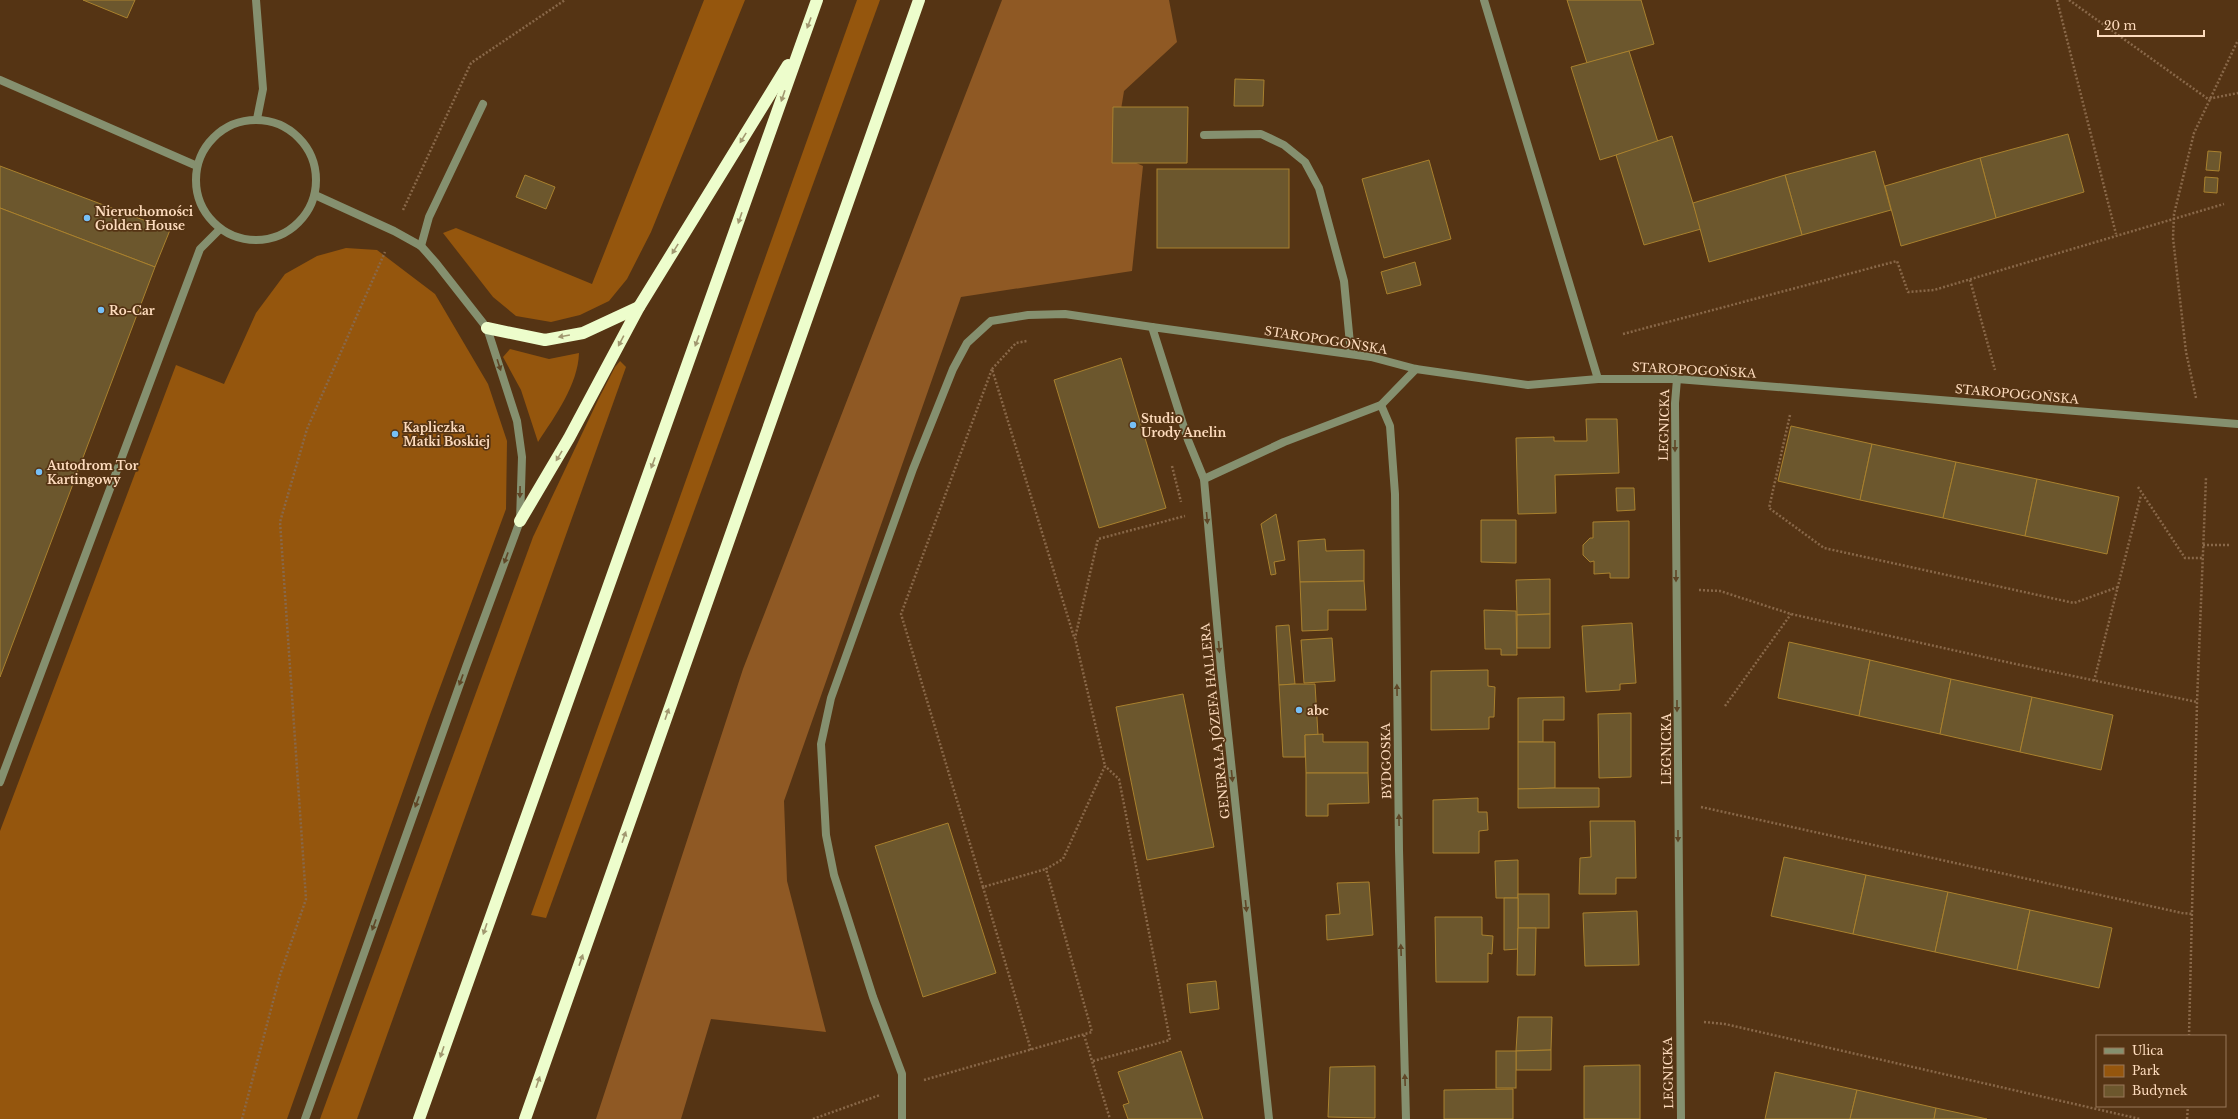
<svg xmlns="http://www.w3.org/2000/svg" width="2238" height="1119" viewBox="0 0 2238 1119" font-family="'Libre Baskerville',serif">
<rect width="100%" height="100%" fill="#553414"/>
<!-- green -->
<g fill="#95560d">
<polygon points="704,0 745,0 651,232 627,279 609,301 580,315 551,322 516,316 493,297 443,233 456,228 592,284"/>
<polygon points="857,0 880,0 546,918 531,915"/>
<polygon points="346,248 377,250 435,294 488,384 507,441 506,509 428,720 287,1119 0,1119 0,831 176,365 224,384 256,313 285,274 317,256"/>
<path d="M510 349 549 359 579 353C578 385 555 416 538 442L521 390 503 357Z"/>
<polygon points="620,361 626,367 357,1119 320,1119 533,537 598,400 615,367"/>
</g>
<!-- forest -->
<polygon fill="#8f5924" points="1002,0 1169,0 1177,42 1124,91 1114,153 1143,166 1132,271 961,297 784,801 787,881 826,1032 711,1019 681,1119 596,1119 743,669"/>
<!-- building -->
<g fill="#6c572d" stroke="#a9812e">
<polygon points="83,0 135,0 127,18"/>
<polygon points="1567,0 1641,0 1654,44 1587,63"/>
<polygon points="1629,51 1658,142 1600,160 1571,67"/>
<polygon points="1235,79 1264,80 1263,106 1234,106"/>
<polygon points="1113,107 1188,107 1187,163 1112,163"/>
<polygon points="2068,134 2084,192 1996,218 1980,158"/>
<polygon points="1672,136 1701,229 1644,245 1616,155"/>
<polygon points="1875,151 1891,210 1802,235 1785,175"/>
<polygon points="2208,151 2221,152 2219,171 2206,170"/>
<polygon points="1980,158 1996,218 1901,246 1885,186"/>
<polygon points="1429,160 1451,239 1384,258 1362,179"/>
<polygon points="0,166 170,230 155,267 0,208"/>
<rect x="1157" y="169" width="132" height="79"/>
<polygon points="525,175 555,187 546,209 516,197"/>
<polygon points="1785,175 1802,235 1709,262 1693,203"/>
<polygon points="2205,177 2218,178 2217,193 2204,192"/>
<polygon points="0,208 155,267 0,677"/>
<polygon points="1415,262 1421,285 1387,294 1381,272"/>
<polygon points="1121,358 1166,508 1099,528 1054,380"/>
<polygon points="1586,419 1617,419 1619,473 1555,475 1556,513 1518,514 1516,438 1554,437 1554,441 1587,441"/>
<polygon points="1791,426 1872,444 1860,500 1778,481"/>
<polygon points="1872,444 1956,462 1943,518 1860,500"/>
<polygon points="1956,462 2037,479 2025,536 1943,518"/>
<polygon points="2037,479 2119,497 2107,554 2025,536"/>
<polygon points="1616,488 1634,488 1635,510 1617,511"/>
<polygon points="1276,514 1285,560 1274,562 1276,574 1271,575 1261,524"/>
<polygon points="1481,520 1516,520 1516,563 1481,562"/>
<polygon points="1629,521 1629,578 1610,578 1610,573 1594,574 1594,561 1590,562 1583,555 1583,545 1590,538 1593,538 1593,522"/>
<polygon points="1325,539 1326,551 1364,550 1364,581 1300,582 1298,541"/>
<polygon points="1550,579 1550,614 1517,615 1516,580"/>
<polygon points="1364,581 1366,610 1328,610 1328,630 1302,631 1300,582"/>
<polygon points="1484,610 1516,611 1517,655 1501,655 1501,649 1485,649"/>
<polygon points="1550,614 1550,648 1517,648 1517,615"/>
<polygon points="1632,623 1636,683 1620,684 1620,690 1586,692 1582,626"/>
<polygon points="1289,625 1295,684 1279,685 1276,626"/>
<polygon points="1332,638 1335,681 1304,683 1301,640"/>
<polygon points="1789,642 1870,660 1859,716 1778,698"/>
<polygon points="1870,660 1951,679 1940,734 1859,716"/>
<polygon points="1488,670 1488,686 1495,687 1494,717 1489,717 1489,729 1431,730 1431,671"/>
<polygon points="1951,679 2032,697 2020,752 1940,734"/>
<polygon points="1295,684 1315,684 1318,735 1305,735 1305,757 1283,757 1279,685"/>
<polygon points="1183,694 1214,847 1147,860 1116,707"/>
<polygon points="1564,697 1564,720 1543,720 1543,742 1518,742 1518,698"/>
<polygon points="2032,697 2113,715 2101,770 2020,752"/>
<polygon points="1631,713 1631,777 1599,778 1598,714"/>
<polygon points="1323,734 1323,742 1368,742 1368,773 1306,773 1305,735"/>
<polygon points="1518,742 1555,742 1555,788 1518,789"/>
<polygon points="1306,773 1368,773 1369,803 1328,804 1328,816 1306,816"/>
<polygon points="1555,788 1599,788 1599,807 1518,808 1518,789"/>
<polygon points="1478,798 1478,812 1487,812 1488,830 1479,831 1479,853 1433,853 1433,800"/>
<polygon points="1590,821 1635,821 1636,878 1616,878 1616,894 1579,894 1580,858 1591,857"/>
<polygon points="948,823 996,973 923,997 875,846"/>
<polygon points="1784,857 1866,875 1853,934 1771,916"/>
<polygon points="1518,860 1518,898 1496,898 1495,861"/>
<polygon points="1866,875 1948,892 1935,952 1853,934"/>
<polygon points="1369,882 1373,935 1327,940 1326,915 1340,914 1337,883"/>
<polygon points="1948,892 2030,910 2017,970 1935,952"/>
<rect x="1518" y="894" width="31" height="34"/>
<polygon points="1504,898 1518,898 1518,949 1504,950"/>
<polygon points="2030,910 2112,928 2099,988 2017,970"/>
<polygon points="1637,911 1639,965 1585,966 1583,913"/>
<polygon points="1435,917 1482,917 1482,935 1493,936 1492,954 1488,953 1488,982 1436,982"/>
<polygon points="1518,928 1536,928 1535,975 1517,975"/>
<polygon points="1216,981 1219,1009 1190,1013 1187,984"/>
<polygon points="1518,1017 1552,1017 1551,1050 1516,1051"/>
<polygon points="1551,1050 1551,1070 1516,1070 1516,1051"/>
<polygon points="1181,1051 1203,1119 1128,1119 1123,1105 1129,1103 1118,1072"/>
<rect x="1496" y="1051" width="20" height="37"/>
<polygon points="1640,1065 1640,1119 1584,1119 1584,1066"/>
<polygon points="1375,1066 1375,1118 1328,1117 1330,1067"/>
<polygon points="1775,1072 1857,1090 1850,1119 1765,1119"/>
<polygon points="1513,1089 1513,1119 1444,1119 1444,1090"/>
<polygon points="1857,1090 1936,1108 1934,1119 1850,1119"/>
<polygon points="1936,1108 1987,1119 1934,1119"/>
</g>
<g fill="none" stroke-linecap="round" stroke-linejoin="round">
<!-- path -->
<g stroke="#896849" stroke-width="2.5" stroke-dasharray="2 2" stroke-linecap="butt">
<polyline points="2057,0 2116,234"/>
<polyline points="2069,0 2208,99 2238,93"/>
<polyline points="403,210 471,63 565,0"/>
<polyline points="1970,280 1995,370"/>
<polyline points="1623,334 1897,261 1908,292 1934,290 2224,204"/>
<polyline points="992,369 1016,343 1027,341"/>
<polyline points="2196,398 2186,352 2173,238 2174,214 2194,133 2238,40"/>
<polyline points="1790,415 1769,508 1824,548 2074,603 2118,587"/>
<polyline points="1172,466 1181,502"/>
<polyline points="2138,487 2185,558 2202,558"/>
<polyline points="2203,545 2229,545"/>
<polyline points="1699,590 1720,591 1791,614 2011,663 2197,702"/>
<polyline points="2094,681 2141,495"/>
<polyline points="1725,706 1791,614"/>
<polyline points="1701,807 2182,913 2193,914"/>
<polyline points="983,887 901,614 992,369 1074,637"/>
<polyline points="1704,1022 1725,1024 2140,1119"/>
<polyline points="1084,1035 1110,1119"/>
<polyline points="2189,1036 2197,702 2206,478"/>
<polyline points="1031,1050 983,887 1046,869"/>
<polyline points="1093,1061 1170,1040 1119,779 1105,766"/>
<polyline points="924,1080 1092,1032 1046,869 1063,859 1105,766 1075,638 1098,539 1185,516"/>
<polyline points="242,1119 280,975 306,899 280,522 307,429 385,252"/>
<polyline points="813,1119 880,1095"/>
<polyline points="2187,1119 2188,1106"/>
</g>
<!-- lane -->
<g stroke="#85906f" stroke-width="8">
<polyline points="256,0 263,89 257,119"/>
<polyline points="1484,0 1598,379"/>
<polyline points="0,80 197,166"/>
<polyline points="1204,135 1261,134 1284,145 1305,162 1319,188 1344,281 1351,354"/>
<polyline points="421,246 429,217 483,104"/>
<polyline points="1204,479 1284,442 1381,405 1416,369"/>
<polyline points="0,782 200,249 220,229"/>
<polyline points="902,1119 902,1074 873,997 834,875 826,835 821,744 831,698 913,469 953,369 967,343 991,321 1028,315 1065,314 1152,327"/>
</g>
<!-- street -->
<g stroke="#85906f" stroke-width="8">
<circle cx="256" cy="180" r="60"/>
<polyline points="1677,379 1675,403 1681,1119"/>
<polyline points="1381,405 1390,426 1395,494 1399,850 1406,1119"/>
<polyline points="305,1119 466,667 520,521 522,457 517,421 487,328 436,263 421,246 394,231 315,195"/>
<polyline points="1269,1119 1221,668 1204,479 1188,440 1152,327 1371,357 1416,369 1528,385 1598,379 1677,379 2238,424"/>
</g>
<!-- highway -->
<g stroke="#edfdcc" stroke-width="12">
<polyline points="487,328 545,340 583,333 639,307"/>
<polyline points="520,521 569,438 639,307 788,65"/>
<polyline points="419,1119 817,0"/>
<polyline points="525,1119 919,0"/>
</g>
</g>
<!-- one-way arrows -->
<defs><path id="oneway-solid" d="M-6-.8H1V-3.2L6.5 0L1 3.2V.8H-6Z"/></defs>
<g fill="#a19870">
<use href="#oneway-solid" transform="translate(809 23) rotate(110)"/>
<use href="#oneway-solid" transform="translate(783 96) rotate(109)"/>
<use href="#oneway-solid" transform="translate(743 138) rotate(122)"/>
<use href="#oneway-solid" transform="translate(740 218) rotate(109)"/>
<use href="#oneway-solid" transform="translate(675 249) rotate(122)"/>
<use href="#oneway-solid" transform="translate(564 336) rotate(170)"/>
<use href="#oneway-solid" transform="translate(621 341) rotate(118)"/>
<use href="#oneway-solid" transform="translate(697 341) rotate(110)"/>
<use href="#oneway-solid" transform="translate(559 456) rotate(121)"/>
<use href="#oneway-solid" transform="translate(653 463) rotate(110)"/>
<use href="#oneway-solid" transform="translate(667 714) rotate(-71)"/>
<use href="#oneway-solid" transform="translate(624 837) rotate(-71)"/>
<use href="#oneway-solid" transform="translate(485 929) rotate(109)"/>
<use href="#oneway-solid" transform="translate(581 960) rotate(-71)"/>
<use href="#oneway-solid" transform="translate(442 1052) rotate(109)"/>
<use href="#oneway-solid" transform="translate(538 1082) rotate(-71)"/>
</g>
<g fill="#5f4626">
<use href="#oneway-solid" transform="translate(499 365) rotate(72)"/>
<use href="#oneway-solid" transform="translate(1675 446) rotate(90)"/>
<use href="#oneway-solid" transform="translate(520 492) rotate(91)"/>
<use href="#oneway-solid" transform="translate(1207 518) rotate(85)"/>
<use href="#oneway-solid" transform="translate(506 558) rotate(110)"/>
<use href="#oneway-solid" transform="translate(1676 576) rotate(90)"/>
<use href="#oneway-solid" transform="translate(1219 647) rotate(85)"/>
<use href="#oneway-solid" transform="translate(461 680) rotate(110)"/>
<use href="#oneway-solid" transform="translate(1397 690) rotate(-91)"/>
<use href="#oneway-solid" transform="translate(1677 706) rotate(90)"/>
<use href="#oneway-solid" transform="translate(1232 776) rotate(84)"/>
<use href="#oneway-solid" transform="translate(417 802) rotate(110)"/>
<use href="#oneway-solid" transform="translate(1399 820) rotate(-91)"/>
<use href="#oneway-solid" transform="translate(1678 836) rotate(90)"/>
<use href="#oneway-solid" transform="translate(1246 906) rotate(84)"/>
<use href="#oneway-solid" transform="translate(374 925) rotate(110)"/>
<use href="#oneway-solid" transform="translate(1401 950) rotate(-92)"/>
<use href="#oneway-solid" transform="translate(1405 1080) rotate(-92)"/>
</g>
<!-- markers -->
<g fill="#76c0f7" stroke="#553414" stroke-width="1.5">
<circle cx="87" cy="218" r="4"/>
<circle cx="101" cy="310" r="4"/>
<circle cx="1133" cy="425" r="4"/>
<circle cx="395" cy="434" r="4"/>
<circle cx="39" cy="472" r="4"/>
<circle cx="1299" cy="710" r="4"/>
</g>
<g text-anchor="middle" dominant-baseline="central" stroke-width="3.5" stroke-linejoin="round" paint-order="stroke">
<!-- poi labels -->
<g font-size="12" font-weight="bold" fill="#fddbbd" stroke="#553414" text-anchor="start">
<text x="95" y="211">Nieruchomości<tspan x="95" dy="14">Golden House</tspan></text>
<text x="109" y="310">Ro-Car</text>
<text x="1141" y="418">Studio<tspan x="1141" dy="14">Urody Anelin</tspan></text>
<text x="403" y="427">Kapliczka<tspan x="403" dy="14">Matki Boskiej</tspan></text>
<text x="47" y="465">Autodrom Tor<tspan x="47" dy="14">Kartingowy</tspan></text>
<text x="1307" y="710">abc</text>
</g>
<!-- street labels -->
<g font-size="12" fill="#fddbbd" stroke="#553414">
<text transform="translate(1326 340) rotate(9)">STAROPOGOŃSKA</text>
<text transform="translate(1694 370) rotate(3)">STAROPOGOŃSKA</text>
<text transform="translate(2017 394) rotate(5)">STAROPOGOŃSKA</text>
<text transform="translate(1664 425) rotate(-89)">LEGNICKA</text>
<text transform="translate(1215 721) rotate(-96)">GENERAŁA JÓZEFA HALLERA</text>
<text transform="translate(1666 749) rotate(-90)">LEGNICKA</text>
<text transform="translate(1386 761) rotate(-91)">BYDGOSKA</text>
<text transform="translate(1668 1073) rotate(-91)">LEGNICKA</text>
</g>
</g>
<!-- legend -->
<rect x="2096" y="1035" width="130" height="72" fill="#553414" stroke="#987758"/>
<rect x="2104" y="1048" width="20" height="6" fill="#85906f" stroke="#987758"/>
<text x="2132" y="1055" font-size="12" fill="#fddbbd">Ulica</text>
<rect x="2104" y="1065" width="20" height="12" fill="#95560d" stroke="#987758"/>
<text x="2132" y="1075" font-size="12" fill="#fddbbd">Park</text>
<rect x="2104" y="1085" width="20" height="12" fill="#6c572d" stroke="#987758"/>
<text x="2132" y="1095" font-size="12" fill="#fddbbd">Budynek</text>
<!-- scale -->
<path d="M2098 30v6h106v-6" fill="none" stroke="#fddbbd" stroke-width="2"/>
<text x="2104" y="30" font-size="12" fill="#fddbbd" stroke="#553414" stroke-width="3" paint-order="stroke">20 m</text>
</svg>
